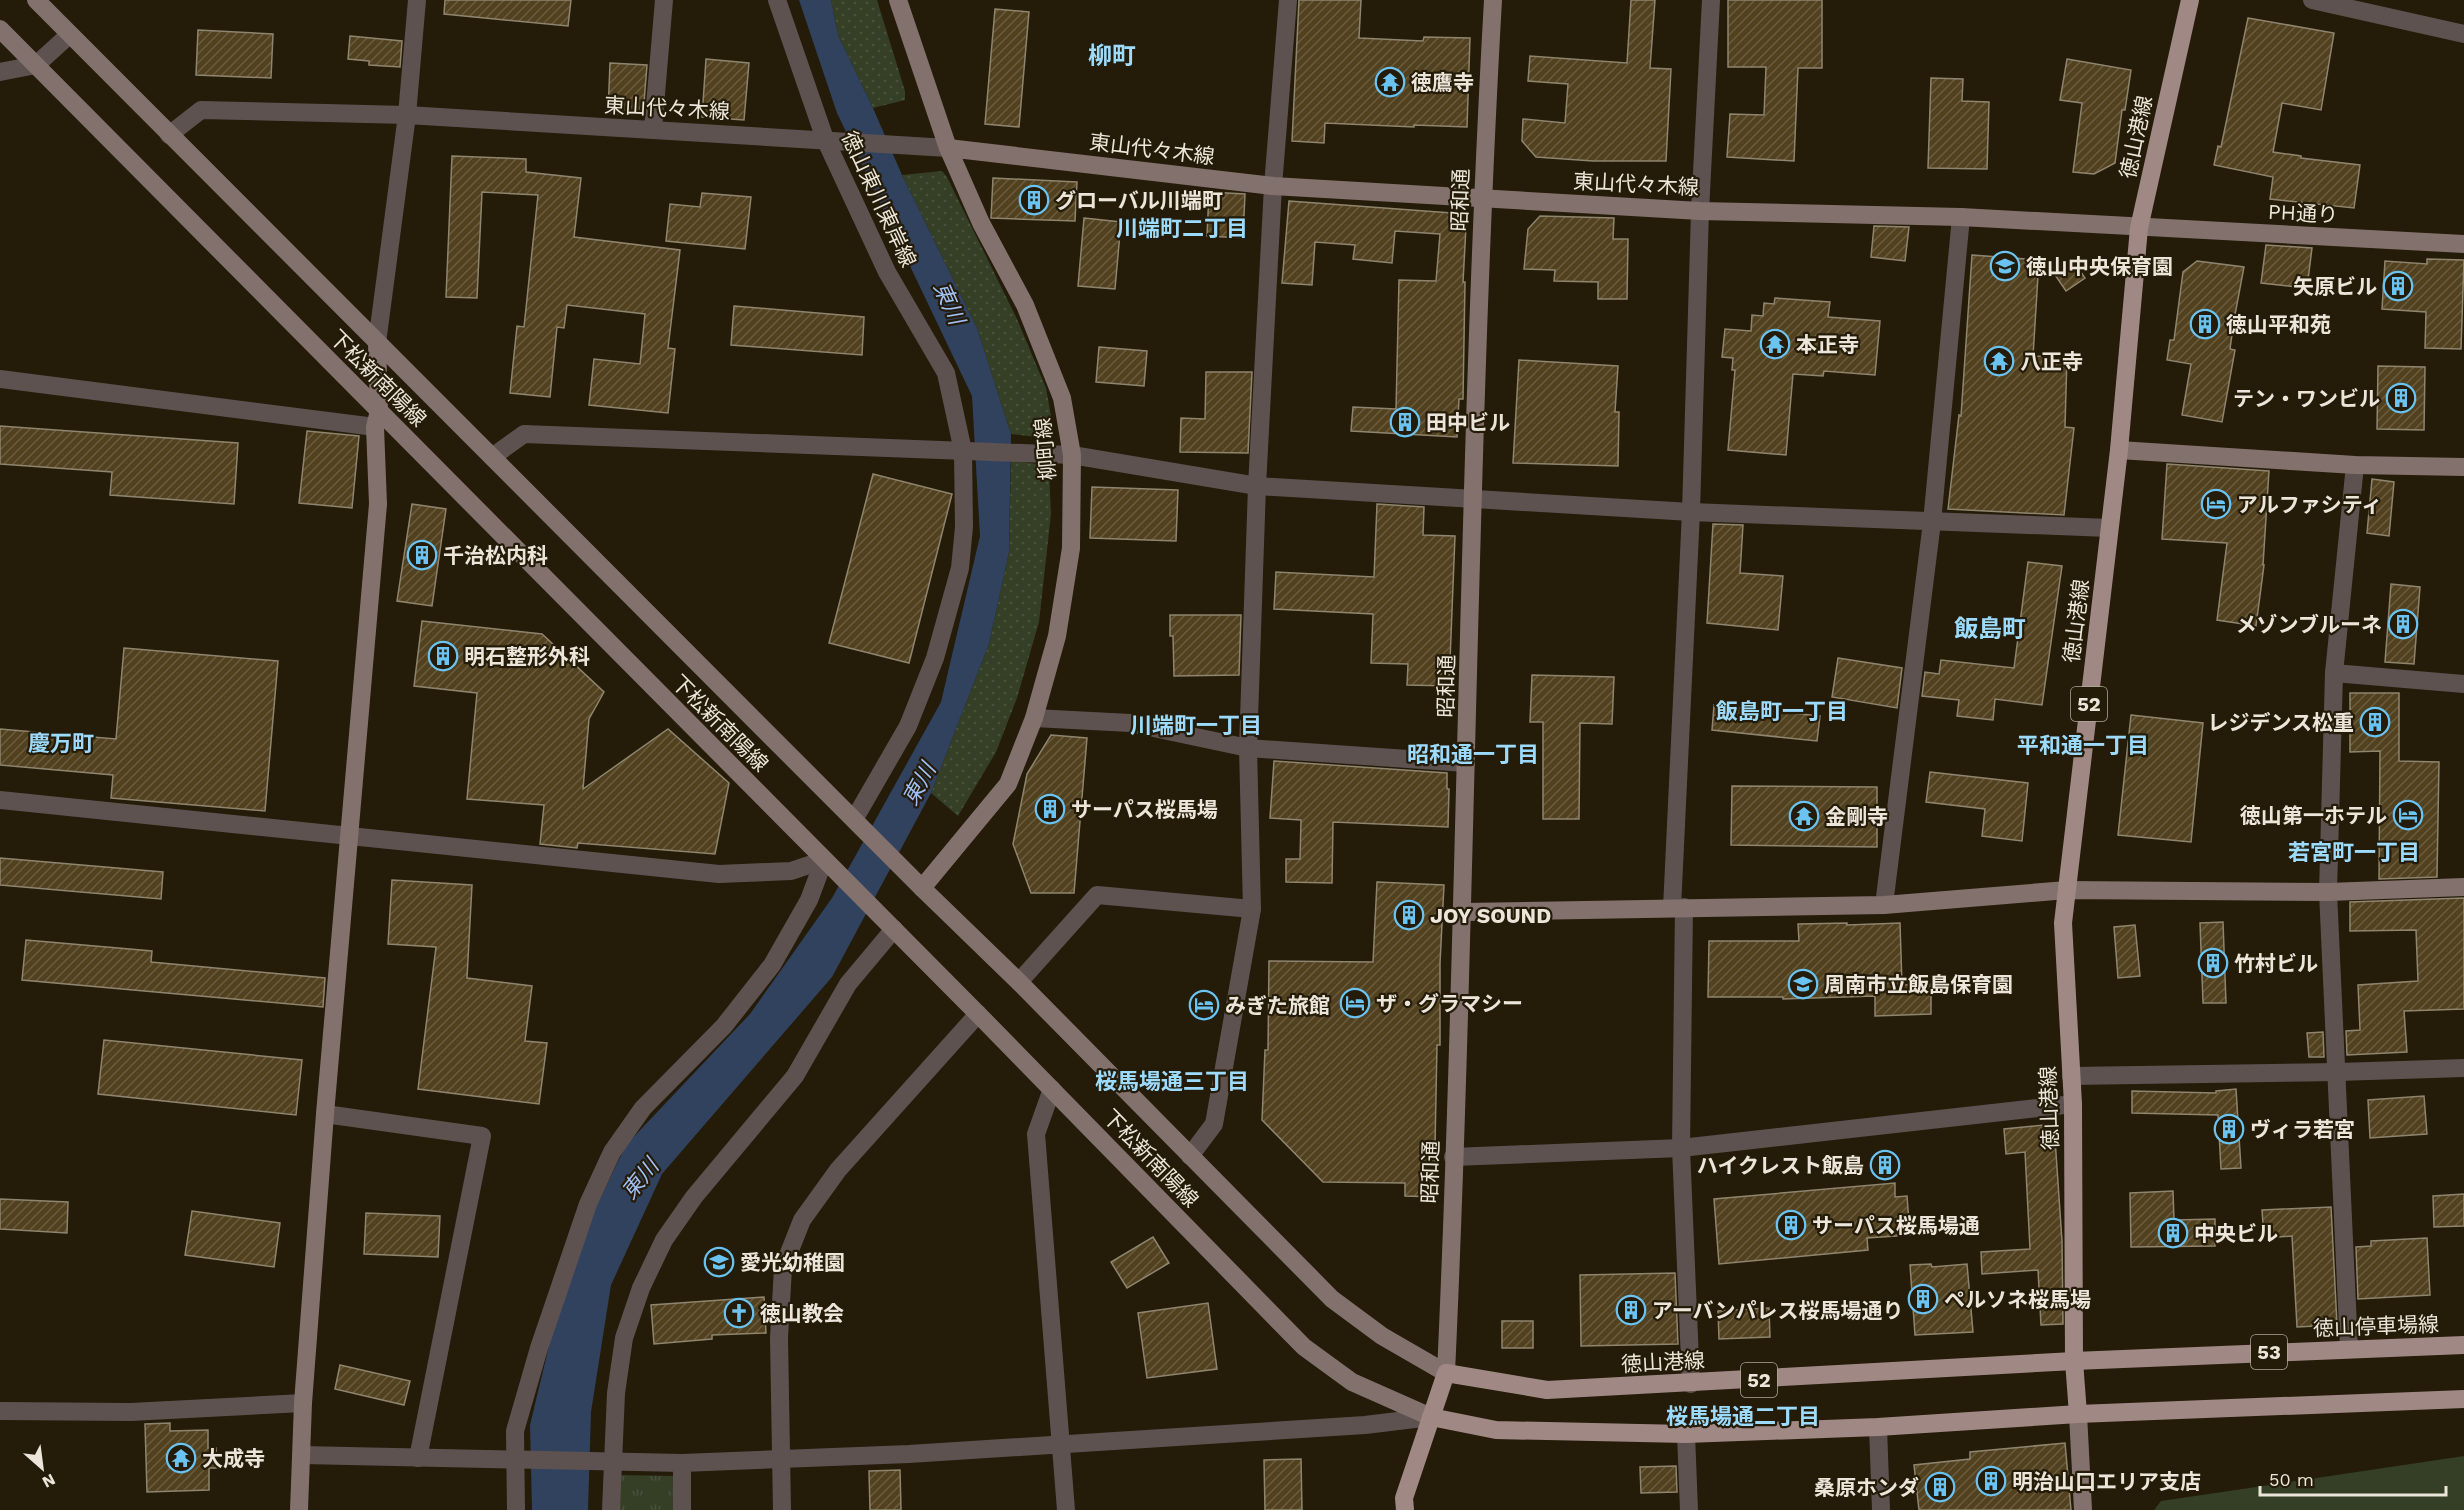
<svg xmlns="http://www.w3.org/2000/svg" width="2464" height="1510" viewBox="0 0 2464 1510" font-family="'Work Sans','Noto Sans JP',sans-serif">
<defs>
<pattern id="grass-tufts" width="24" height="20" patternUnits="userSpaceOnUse" patternTransform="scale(1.5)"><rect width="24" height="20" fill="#343f26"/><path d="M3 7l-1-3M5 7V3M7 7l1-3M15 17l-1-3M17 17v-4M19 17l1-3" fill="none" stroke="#48523b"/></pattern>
<pattern id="garden-dots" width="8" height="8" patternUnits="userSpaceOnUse" patternTransform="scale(1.5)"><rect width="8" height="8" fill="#343f26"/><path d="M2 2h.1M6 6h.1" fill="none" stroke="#48523b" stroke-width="1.8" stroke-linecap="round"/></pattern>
<pattern id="building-hatch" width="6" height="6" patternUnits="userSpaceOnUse" patternTransform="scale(1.5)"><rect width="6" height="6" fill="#51411f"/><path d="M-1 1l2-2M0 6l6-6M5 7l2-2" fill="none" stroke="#6a5c3f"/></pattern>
</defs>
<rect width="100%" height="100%" fill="#241b08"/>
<!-- grass -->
<polygon fill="url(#grass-tufts)" points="619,1475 673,1476 673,1510 617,1510"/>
<!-- garden -->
<g fill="url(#garden-dots)">
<polygon points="831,0 877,0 905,91 905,100 873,108 838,35"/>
<polygon points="942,171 947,177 1017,319 1046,388 1053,427 1045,438 1011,434 977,328 902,175"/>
<polygon points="1011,460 1043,465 1049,470 1051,514 1039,622 1017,698 996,752 958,816 931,793 989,644 1009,552"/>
</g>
<!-- pitch -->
<polygon fill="#343f26" points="2464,1456 2464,1510 2154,1510 2161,1501"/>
<!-- water -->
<polygon fill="#31425f" points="799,0 831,0 838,35 873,108 902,175 977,328 1011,434 1009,552 989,644 931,793 832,977 662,1174 611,1285 591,1412 588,1510 532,1510 530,1425 569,1263 626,1145 750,1014 832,898 941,702 980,536 972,396 837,113"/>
<!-- building -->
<g fill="url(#building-hatch)" stroke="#8f856f" stroke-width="1.5">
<polygon points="445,0 571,0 568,26 444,14"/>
<polygon points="1299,0 1361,0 1359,38 1423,41 1424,37 1470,38 1467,127 1414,125 1414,127 1325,123 1324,143 1292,141"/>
<polygon points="1631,0 1655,0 1650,68 1671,69 1666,161 1593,161 1536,157 1522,141 1523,119 1565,123 1568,84 1528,81 1530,56 1627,63"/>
<polygon points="1728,0 1822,0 1822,68 1798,68 1794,161 1727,157 1730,114 1764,115 1766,67 1728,67"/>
<polygon points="995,9 1029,12 1019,127 985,124"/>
<polygon points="2248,18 2334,33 2321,110 2282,103 2273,152 2301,156 2301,158 2360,165 2354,208 2270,199 2273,177 2214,165 2218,146 2221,147"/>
<polygon points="198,30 273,34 271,78 196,75"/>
<polygon points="350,36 402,41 400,67 369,65 369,61 348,59"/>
<polygon points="706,59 749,63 744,120 702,117"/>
<polygon points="2067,59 2131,70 2125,110 2122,110 2115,163 2094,174 2073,172 2082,103 2060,100"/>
<polygon points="610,63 647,65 643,115 608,113"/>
<polygon points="1931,78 1963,79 1962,101 1989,102 1987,169 1928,168"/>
<polygon points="452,156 526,159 526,172 581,178 574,237 680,250 668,348 675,349 668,413 589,405 594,359 640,364 645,314 567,305 564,328 557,327 550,397 510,393 517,326 524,327 538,195 482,192 477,298 446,297"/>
<polygon points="993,178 1077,182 1075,221 991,218"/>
<polygon points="1209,192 1245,194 1243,238 1207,236"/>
<polygon points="702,193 751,197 745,249 666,241 670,204 700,207"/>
<polygon points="1289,201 1452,213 1466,227 1463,282 1465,282 1463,399 1459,399 1457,437 1351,431 1353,407 1396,409 1399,280 1436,281 1440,234 1395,231 1392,263 1353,259 1355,245 1315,242 1312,285 1282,283"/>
<polygon points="1540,216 1614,218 1613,239 1628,239 1627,299 1598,299 1598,282 1554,281 1555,270 1524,269 1528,229"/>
<polygon points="1084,218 1121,222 1115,289 1078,286"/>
<polygon points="1874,226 1909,227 1905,261 1871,257"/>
<polygon points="2266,245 2312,248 2307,288 2261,283"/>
<polygon points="1972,255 2039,260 2033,356 2067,357 2065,427 2074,428 2064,515 1948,509 1959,415 1961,416"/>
<polygon points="2072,259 2085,278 2066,291 2053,272"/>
<polygon points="2427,259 2464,260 2461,349 2425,348 2426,312 2382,309 2385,261 2427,264"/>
<polygon points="2197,261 2244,267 2234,320 2230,349 2235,350 2222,422 2182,415 2191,364 2167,360 2170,340 2174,340 2183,272"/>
<polygon points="1775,298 1830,302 1828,317 1880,321 1875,375 1824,371 1823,376 1793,374 1786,455 1728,450 1735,370 1732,370 1733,358 1722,357 1725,329 1751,331 1752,315 1763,316 1764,303 1774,304"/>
<polygon points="734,306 864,317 862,355 731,345"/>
<polygon points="1099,347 1147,351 1144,386 1096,382"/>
<polygon points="1519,360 1618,366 1615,412 1619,412 1618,466 1513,463"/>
<polygon points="2378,366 2425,367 2424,430 2377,429"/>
<polygon points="1206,372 1252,372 1248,453 1180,452 1181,418 1205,419"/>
<polygon points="0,426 238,443 234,504 110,495 112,472 0,464"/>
<polygon points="307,431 359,436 352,508 299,503"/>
<polygon points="2167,464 2269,471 2263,565 2264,565 2256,626 2217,620 2227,543 2162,539"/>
<polygon points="873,474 952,494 909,663 829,643"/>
<polygon points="2372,479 2394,482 2389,536 2367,533"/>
<polygon points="1092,487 1178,490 1176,541 1090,538"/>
<polygon points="412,504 446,509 432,606 397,601"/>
<polygon points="1377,504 1424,507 1423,535 1455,536 1449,686 1407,685 1408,664 1371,663 1373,614 1274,609 1276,572 1374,577"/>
<polygon points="1713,524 1743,525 1740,573 1783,576 1778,630 1707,623"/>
<polygon points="2028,562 2062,566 2042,705 1995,699 1993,720 1957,716 1959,700 1922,696 1925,672 1939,674 1941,660 2014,668"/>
<polygon points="2391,584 2420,587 2414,664 2385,662"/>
<polygon points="1170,615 1241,615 1239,675 1174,676 1173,636 1170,636"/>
<polygon points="422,621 542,634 604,692 589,719 583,789 668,729 729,783 715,854 578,843 577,848 540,844 544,805 467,799 477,693 414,686"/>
<polygon points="124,648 278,661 265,811 111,798 113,775 0,765 0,729 116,739"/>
<polygon points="1838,658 1902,668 1897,708 1832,697"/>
<polygon points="1532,675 1614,677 1612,724 1580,723 1579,819 1543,819 1543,722 1530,722"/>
<polygon points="2350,693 2399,693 2399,761 2439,762 2437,877 2379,879 2380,751 2350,752"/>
<polygon points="1714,705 1820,716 1817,741 1712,730"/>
<polygon points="2131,715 2203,723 2191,842 2118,835"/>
<polygon points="1051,735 1087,738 1074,893 1031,893 1013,844 1027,774"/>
<polygon points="1274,761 1447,773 1447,789 1449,789 1448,827 1333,822 1332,883 1286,882 1286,859 1300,859 1301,820 1270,818"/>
<polygon points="1930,772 2028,783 2022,841 1982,836 1985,809 1926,802"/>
<polygon points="1732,786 1877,787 1877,847 1731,845"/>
<polygon points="0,858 163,872 161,899 0,885"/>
<polygon points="392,880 472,885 467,978 532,986 525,1041 547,1043 539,1104 418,1089 436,947 388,944"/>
<polygon points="1377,882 1444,885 1440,963 1440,1045 1437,1045 1434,1197 1405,1196 1405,1183 1323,1182 1262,1120 1265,1050 1268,1050 1269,961 1373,962"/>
<polygon points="2464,898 2464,1009 2404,1011 2407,1052 2347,1055 2346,1031 2360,1030 2358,985 2418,981 2416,930 2350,931 2350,902"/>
<polygon points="2223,922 2226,1003 2203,1003 2200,923"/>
<polygon points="1847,923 1847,925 1900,923 1902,985 1931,984 1931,1014 1875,1016 1875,996 1783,999 1783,997 1708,997 1709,941 1799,941 1798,924"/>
<polygon points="2135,925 2140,976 2118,978 2114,927"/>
<polygon points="26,940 152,951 151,962 325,978 323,1007 22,980"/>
<polygon points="2323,1032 2324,1057 2309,1057 2307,1033"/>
<polygon points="104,1040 302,1060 296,1115 98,1094"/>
<polygon points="2236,1089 2241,1168 2221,1169 2218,1115 2132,1113 2132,1091 2216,1093 2216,1091"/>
<polygon points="2424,1096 2427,1134 2370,1138 2368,1100"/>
<polygon points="2054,1124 2062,1241 2063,1324 2041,1325 2038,1270 1982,1274 1981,1252 2030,1249 2025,1152 2006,1154 2004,1129"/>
<polygon points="1895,1183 1895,1197 1907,1196 1910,1235 1867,1238 1868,1250 1719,1264 1714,1199"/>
<polygon points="2173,1191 2174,1220 2215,1219 2215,1246 2131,1247 2130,1193"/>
<polygon points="2464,1194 2464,1226 2434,1227 2433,1196"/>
<polygon points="0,1199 68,1202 67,1233 0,1229"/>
<polygon points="2331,1207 2337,1325 2297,1327 2292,1236 2264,1238 2262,1210"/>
<polygon points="192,1211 280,1223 274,1267 185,1255"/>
<polygon points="366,1213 440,1216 438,1257 364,1254"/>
<polygon points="1153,1237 1169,1263 1127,1288 1111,1262"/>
<polygon points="2427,1238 2430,1295 2358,1299 2356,1247 2371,1246 2371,1241"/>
<polygon points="1931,1264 1932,1267 1967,1264 1973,1332 1915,1335 1910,1265"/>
<polygon points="1675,1273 1678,1344 1581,1346 1580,1275"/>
<polygon points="764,1297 766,1333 712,1335 712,1339 654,1344 651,1305"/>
<polygon points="1208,1303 1217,1369 1147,1378 1138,1313"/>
<polygon points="1769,1308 1770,1337 1719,1339 1718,1311"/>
<rect x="1502" y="1321" width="31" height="27"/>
<polygon points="340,1365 410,1381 404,1405 335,1389"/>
<polygon points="170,1423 170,1431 208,1430 208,1448 216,1448 217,1468 209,1468 209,1490 147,1492 145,1424"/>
<polygon points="2065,1443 2071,1510 1919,1510 1914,1465 1970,1459 1970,1452"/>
<polygon points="1301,1459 1302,1510 1265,1510 1264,1460"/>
<polygon points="1676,1466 1677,1492 1641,1493 1640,1467"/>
<polygon points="900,1470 901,1510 870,1510 869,1471"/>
</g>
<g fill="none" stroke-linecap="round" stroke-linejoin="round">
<!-- street -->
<g stroke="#5e5251" stroke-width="18">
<polyline points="777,0 825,139 887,272 946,373 963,451 964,527 960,568 935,658 908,726 855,818"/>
<polyline points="2312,0 2464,34"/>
<polyline points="0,72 36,65 69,35"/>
<polyline points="653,129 664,0"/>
<polyline points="169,135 201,110 407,115 948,148"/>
<polyline points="377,343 407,115 417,0"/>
<polyline points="0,379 375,427"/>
<polyline points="492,457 524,434 1072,455 1257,486 1691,512 2109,528"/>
<polyline points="2334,673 2464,684"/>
<polyline points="1034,718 1130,723 1248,748 1466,763"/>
<polyline points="0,800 719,874 791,871 824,860"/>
<polyline points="1884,905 1932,522 1961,217"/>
<polyline points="1684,907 1681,1148 1691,1384"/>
<polyline points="1672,908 1691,512 1700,211 1711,0"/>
<polyline points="1019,982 1097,895 1252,909"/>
<polyline points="2071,1076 2338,1072 2464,1068"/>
<polyline points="1052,1089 1036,1134 1066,1510"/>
<polyline points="325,1114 482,1136 418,1458"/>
<polyline points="1190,1156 1214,1124 1252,909 1248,748 1257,486 1273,186 1288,0"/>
<polyline points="1453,1157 1681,1148 2073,1104"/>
<polyline points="2349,1349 2328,892 2334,673 2355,465"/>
<polyline points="0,1411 131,1412 303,1403"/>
<polyline points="1878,1427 1881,1510"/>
<polyline points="1686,1434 1689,1510"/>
<polyline points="302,1455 682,1463 909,1454 1365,1425 1431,1417"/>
<polyline points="516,1510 515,1431 539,1348 588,1204 612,1152 643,1108 724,1026 772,965 809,900 824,860"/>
<polyline points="611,1510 616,1393 624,1338 641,1288 664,1240 694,1197 795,1076 848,984 894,929"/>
<polyline points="682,1510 682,1463"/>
<polyline points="782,1510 779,1338 783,1268 802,1220 838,1170 978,1014"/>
</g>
<!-- secondary -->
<g stroke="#83716e" stroke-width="18">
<path d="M36 0 922 888 1019 982 1332 1299 1382 1336 1446 1373C1467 916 1467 457 1493 0"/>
<polyline points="898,0 948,148 981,223 1025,305 1062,398 1072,455 1071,548 1057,636 1034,718 1008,784 922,888"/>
<polyline points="0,29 978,1014 1304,1347 1352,1382 1431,1417"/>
<polyline points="948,148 1273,186 1700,211 1961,217 2464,244"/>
<polyline points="2119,450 2355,465 2464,467"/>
<polyline points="1463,912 1884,905 2067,890 2328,892 2464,887"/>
<polyline points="2078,1414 2083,1510"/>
<polyline points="299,1510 303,1403 325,1114 378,504 375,427 379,411 377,343"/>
</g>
<!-- primary -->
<g stroke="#a08985" stroke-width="18">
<polyline points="2078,1414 2074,1361 2073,1104 2063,923 2119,450 2139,228 2190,0"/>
<polyline points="1431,1417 1496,1430 1686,1434 1878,1427 2078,1414 2464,1399"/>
<polyline points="1405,1510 1404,1498 1446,1373 1547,1390 2074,1361 2464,1345"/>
</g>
</g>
<!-- icons -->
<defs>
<g id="temple-ring" transform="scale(1.5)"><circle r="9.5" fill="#241b08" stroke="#6ac3f1" stroke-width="1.5"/><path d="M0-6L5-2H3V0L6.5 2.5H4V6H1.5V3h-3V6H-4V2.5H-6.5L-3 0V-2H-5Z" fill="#6ac3f1"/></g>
<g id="building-ring" transform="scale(1.5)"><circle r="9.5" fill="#241b08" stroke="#6ac3f1" stroke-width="1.5"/><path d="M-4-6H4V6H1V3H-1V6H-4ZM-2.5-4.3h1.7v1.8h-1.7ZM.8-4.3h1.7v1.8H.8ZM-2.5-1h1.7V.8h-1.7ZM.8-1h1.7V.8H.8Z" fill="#6ac3f1"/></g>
<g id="school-ring" transform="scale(1.5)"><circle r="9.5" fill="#241b08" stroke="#6ac3f1" stroke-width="1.5"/><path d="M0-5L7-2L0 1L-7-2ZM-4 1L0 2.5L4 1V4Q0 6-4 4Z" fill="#6ac3f1"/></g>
<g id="hotel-ring" transform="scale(1.5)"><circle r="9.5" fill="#241b08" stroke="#6ac3f1" stroke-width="1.5"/><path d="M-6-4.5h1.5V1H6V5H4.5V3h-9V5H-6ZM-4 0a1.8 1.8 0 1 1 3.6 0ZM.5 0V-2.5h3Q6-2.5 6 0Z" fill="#6ac3f1"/></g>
<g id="church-ring" transform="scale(1.5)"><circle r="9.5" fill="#241b08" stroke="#6ac3f1" stroke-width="1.5"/><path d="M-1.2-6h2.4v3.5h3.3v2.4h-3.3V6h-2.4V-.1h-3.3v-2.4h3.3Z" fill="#6ac3f1"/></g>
</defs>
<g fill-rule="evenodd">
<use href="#temple-ring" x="1390" y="82"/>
<use href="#building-ring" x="1034" y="200"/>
<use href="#school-ring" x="2005" y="266"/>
<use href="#building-ring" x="2398" y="286"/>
<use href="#building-ring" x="2205" y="324"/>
<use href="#temple-ring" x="1775" y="344"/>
<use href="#temple-ring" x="1999" y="361"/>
<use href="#building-ring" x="2401" y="398"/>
<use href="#building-ring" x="1405" y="422"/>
<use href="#hotel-ring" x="2216" y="504"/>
<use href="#building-ring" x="422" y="555"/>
<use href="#building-ring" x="2403" y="624"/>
<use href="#building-ring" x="443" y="656"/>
<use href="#building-ring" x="2375" y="722"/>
<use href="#building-ring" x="1050" y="809"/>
<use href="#hotel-ring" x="2408" y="815"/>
<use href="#temple-ring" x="1804" y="816"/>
<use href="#building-ring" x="1409" y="915"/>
<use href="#building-ring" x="2213" y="963"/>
<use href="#school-ring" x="1803" y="984"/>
<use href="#hotel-ring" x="1355" y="1003"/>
<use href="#hotel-ring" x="1204" y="1005"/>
<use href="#building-ring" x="2229" y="1129"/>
<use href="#building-ring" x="1885" y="1165"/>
<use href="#building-ring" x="1791" y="1225"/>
<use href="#building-ring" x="2173" y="1233"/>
<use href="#school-ring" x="719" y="1262"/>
<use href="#building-ring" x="1923" y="1299"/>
<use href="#building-ring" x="1631" y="1310"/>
<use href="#church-ring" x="739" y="1313"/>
<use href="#temple-ring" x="181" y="1458"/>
<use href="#building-ring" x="1991" y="1481"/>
<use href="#building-ring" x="1940" y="1487"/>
</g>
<g text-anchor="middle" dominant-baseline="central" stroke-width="4.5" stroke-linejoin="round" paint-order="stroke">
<!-- shield labels -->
<g fill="#241b08" stroke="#b0a99b" stroke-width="1.5">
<rect x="2071" y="687" width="36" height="34" rx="4.5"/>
<rect x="2251" y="1335" width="36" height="34" rx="4.5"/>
<rect x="1741" y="1363" width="36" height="34" rx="4.5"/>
</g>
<g font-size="20" font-weight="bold" fill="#ece6da">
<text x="2089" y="704">52</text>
<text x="2269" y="1352">53</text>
<text x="1759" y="1380">52</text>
</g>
<!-- poi labels -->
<g font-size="21" font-weight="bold" fill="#ece6da" stroke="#241b08" text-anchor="start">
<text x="1411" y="82">徳鷹寺</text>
<text x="1055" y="200">グローバル川端町</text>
<text x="2026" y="266">徳山中央保育園</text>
<text x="2377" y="286" text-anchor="end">矢原ビル</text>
<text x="2226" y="324">徳山平和苑</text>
<text x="1796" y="344">本正寺</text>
<text x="2020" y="361">八正寺</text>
<text x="2380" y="398" text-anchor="end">テン・ワンビル</text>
<text x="1426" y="422">田中ビル</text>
<text x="2237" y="504">アルファシティ</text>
<text x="443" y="555">千治松内科</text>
<text x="2382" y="624" text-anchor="end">メゾンブルーネ</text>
<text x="464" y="656">明石整形外科</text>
<text x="2354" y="722" text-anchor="end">レジデンス松重</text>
<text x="1071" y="809">サーパス桜馬場</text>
<text x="2387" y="815" text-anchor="end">徳山第一ホテル</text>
<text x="1825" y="816">金剛寺</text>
<text x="1430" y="915">JOY SOUND</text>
<text x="2234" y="963">竹村ビル</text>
<text x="1824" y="984">周南市立飯島保育園</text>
<text x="1376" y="1003">ザ・グラマシー</text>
<text x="1225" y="1005">みぎた旅館</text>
<text x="2250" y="1129">ヴィラ若宮</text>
<text x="1864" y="1165" text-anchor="end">ハイクレスト飯島</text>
<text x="1812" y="1225">サーパス桜馬場通</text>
<text x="2194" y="1233">中央ビル</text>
<text x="740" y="1262">愛光幼稚園</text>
<text x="1944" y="1299">ペルソネ桜馬場</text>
<text x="1652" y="1310">アーバンパレス桜馬場通り</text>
<text x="760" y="1313">徳山教会</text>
<text x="202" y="1458">大成寺</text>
<text x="2012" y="1481">明治山口エリア支店</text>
<text x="1919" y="1487" text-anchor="end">桑原ホンダ</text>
</g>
<!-- street labels -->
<g font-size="21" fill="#ece6da" stroke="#241b08">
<text transform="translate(667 108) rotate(3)">東山代々木線</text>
<text transform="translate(2136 137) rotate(-78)">徳山港線</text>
<text transform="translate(1152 149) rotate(7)">東山代々木線</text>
<text transform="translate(1636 184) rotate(3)">東山代々木線</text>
<text transform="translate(879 199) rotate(65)">徳山東川東岸線</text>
<text transform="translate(1460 200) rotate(-88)">昭和通</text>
<text transform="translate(2303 213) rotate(3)">PH通り</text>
<text transform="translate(378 378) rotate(45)">下松新南陽線</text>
<text transform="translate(1045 449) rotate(-95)">柳町線</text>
<text transform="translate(2076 621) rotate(-83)">徳山港線</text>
<text transform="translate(1446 686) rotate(-89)">昭和通</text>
<text transform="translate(720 723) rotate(45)">下松新南陽線</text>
<text transform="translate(2049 1108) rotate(-92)">徳山港線</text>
<text transform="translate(1151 1158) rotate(46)">下松新南陽線</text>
<text transform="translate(1430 1172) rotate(-88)">昭和通</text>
<text transform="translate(2376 1326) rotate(-2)">徳山停車場線</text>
<text transform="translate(1663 1362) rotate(-3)">徳山港線</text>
</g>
<!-- neighbourhood labels -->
<g font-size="22" font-weight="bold" fill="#9cdbfd" stroke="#241b08">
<text x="1182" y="228">川端町二丁目</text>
<text x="1782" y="711">飯島町一丁目</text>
<text x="1196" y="725">川端町一丁目</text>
<text x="61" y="743">慶万町</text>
<text x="2083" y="745">平和通一丁目</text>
<text x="1473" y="754">昭和通一丁目</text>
<text x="2354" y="852">若宮町一丁目</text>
<text x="1172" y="1081">桜馬場通三丁目</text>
<text x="1743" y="1416">桜馬場通二丁目</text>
</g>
<!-- water labels -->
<g font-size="22" font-style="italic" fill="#a0c0f6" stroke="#241b08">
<text transform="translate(949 303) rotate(66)">東川</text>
<text transform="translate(919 784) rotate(-61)">東川</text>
<text transform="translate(640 1179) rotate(-51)">東川</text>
</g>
<!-- quarter labels -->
<g font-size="24" font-weight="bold" fill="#9cdbfd" stroke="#241b08">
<text x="1112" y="56">柳町</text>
<text x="1990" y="629">飯島町</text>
</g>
</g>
<!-- north arrow -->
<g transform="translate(42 1468) rotate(152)" stroke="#241b08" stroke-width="4.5" paint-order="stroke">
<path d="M0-4.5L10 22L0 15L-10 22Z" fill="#ece6da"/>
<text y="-9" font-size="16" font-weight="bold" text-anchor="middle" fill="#ece6da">N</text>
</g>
<!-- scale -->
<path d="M2260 1486v9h186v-9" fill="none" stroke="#ece6da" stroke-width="3"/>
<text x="2269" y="1486" font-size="18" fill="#ece6da" stroke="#241b08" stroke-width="4.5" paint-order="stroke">50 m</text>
</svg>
